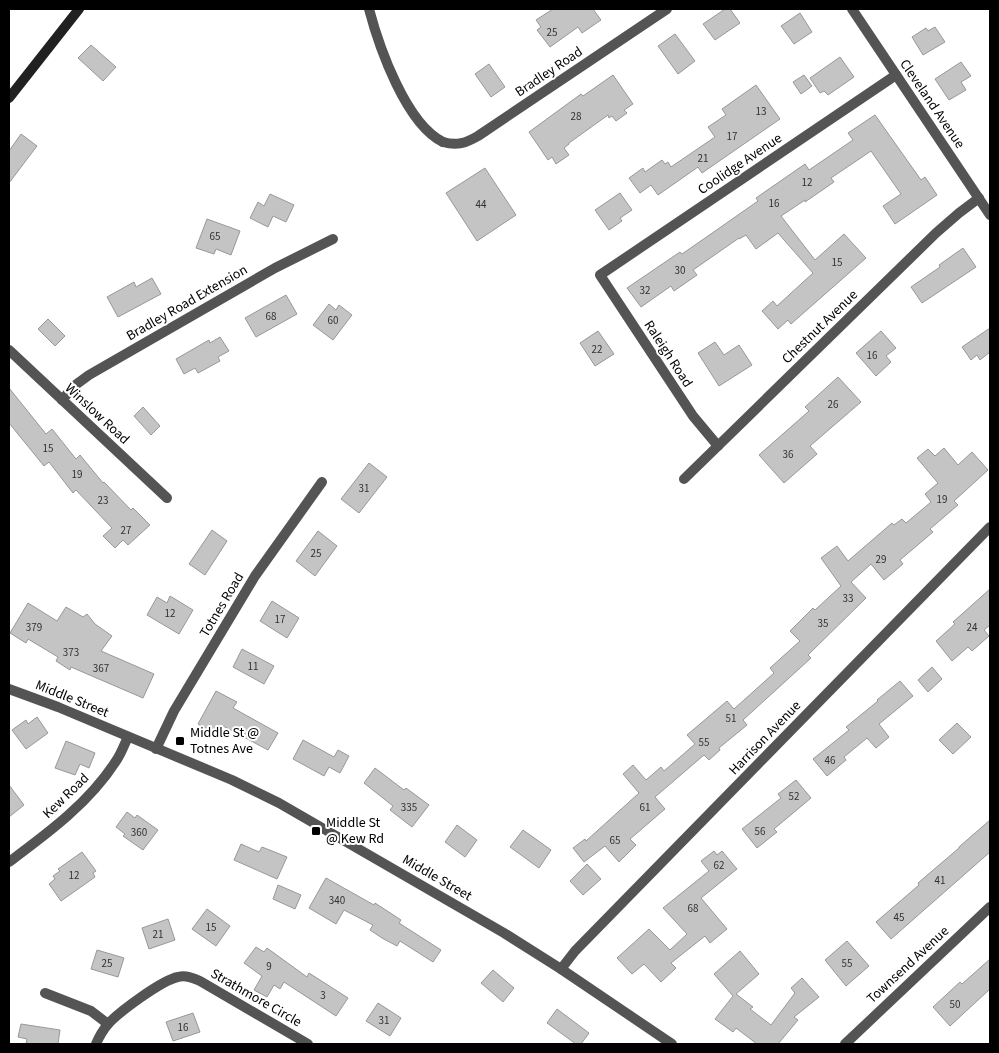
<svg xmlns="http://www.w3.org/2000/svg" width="999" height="1053" viewBox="0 0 999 1053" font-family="'Source Sans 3',sans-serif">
<rect width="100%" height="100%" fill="#fff"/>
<!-- building -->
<g fill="#c4c4c4" stroke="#989898">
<polygon points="553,9 593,9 601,20 582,33 578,27 550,47 537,30 541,27 536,20"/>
<polygon points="725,9 730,9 740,23 715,40 703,24"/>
<polygon points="800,13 812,32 794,44 781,26"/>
<polygon points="935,27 945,42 923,55 912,37 926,28 928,31"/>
<polygon points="675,34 695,61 678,74 658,46"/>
<polygon points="91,45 116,67 103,81 78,58"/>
<polygon points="840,57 854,77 828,95 824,91 820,93 810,78"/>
<polygon points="961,62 971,76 961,82 966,90 949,100 935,79"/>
<polygon points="489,64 505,87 491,97 475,74"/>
<polygon points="613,75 633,104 624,110 627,113 616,121 612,116 609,118 608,115 569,143 569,144 564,148 569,155 556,164 552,157 548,160 529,132 581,94 583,96"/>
<polygon points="804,75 812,86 801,94 793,82"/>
<polygon points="756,85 780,119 702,173 698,167 658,195 651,185 640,193 629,178 643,168 645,172 662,160 665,164 668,162 671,167 715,137 708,127 726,115 722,109"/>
<polygon points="875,115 921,180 925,177 937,195 895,224 883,206 901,194 871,151 831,178 834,182 805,202 805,200 781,216 815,260 844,234 866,258 791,324 788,320 778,329 762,311 773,301 777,306 813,273 778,233 756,249 746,235 739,239 739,238 693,270 697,275 674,291 671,286 641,307 627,288 680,252 682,254 718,229 758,201 756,198 805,164 809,170 853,140 848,133"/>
<polygon points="21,134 37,146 9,183 9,151"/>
<polygon points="485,168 516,215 477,241 446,193"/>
<polygon points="620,193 632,210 620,218 622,221 609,230 595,210"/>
<polygon points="270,194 294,205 286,222 273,216 268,227 250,218 258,202 264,206"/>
<polygon points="207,219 240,231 231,255 216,249 214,254 196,248"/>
<polygon points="963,248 976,267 922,303 911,287 940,267 939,265"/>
<polygon points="152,278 161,294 118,317 107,297 134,282 136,287"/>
<polygon points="286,295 297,314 256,337 245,318"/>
<polygon points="329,304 336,310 339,305 352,315 333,340 313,325"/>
<polygon points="48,319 65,336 55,346 38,329"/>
<polygon points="990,328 990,352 980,360 977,355 971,360 962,347"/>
<polygon points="598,331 614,354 595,366 580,343"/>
<polygon points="881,331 896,348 886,356 891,362 876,376 856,353"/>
<polygon points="220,337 229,351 218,357 220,361 198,373 195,368 184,374 176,359 209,340 210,343"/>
<polygon points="715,342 724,355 739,345 752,365 719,386 698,353"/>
<polygon points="838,377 861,402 810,446 817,454 784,483 759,455 809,411 805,407"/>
<polygon points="9,388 46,434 52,429 76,459 80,455 103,483 104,482 131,510 133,508 150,525 128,545 123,540 115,548 103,536 112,528 76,490 73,493 49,462 44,466 9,423"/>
<polygon points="143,407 160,426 151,435 134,416"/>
<polygon points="944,448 958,465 972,452 988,470 954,501 958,505 930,529 933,532 900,560 903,564 884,580 871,564 851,582 866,598 808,655 811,658 743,720 747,725 719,748 720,750 709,760 704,755 655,797 665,809 630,839 636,845 619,862 605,846 584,862 573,848 585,839 586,841 639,793 623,774 633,765 646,780 661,767 664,771 695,744 687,735 727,701 734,709 774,673 770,668 800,641 790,631 813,608 815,610 841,586 821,558 837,546 848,561 892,523 894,525 902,519 906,523 931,502 925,494 938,483 917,458 928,449 935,456"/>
<polygon points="369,463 387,477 359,513 341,499"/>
<polygon points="212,530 227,541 205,575 189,564"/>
<polygon points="318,531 337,546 315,576 296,561"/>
<polygon points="990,589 990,625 984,630 989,636 972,651 968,647 952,661 936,641 955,624 953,622"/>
<polygon points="170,596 193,610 179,634 147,615 157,597 167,603"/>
<polygon points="272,601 299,618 287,638 260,621"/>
<polygon points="28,603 57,621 66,607 83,617 87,614 95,624 112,636 101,651 154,674 143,698 71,667 70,670 56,661 58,657 28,639 26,643 10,633"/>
<polygon points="242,649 274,666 264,684 233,667"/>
<polygon points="932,667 942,679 928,692 918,680"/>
<polygon points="900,681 913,696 879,724 889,737 876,748 867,738 844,757 846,760 827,776 813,759 849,730 846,727 878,701 877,700"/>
<polygon points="216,691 237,702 233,708 278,733 268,750 223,726 218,735 198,724"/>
<polygon points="37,717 48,733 26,749 12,730 26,720 28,724"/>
<polygon points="957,723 971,737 953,754 939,740"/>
<polygon points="303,740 334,757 338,750 349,756 340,773 329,767 324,776 293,759"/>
<polygon points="66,741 95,753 89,768 80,764 75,775 55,768"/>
<polygon points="375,768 404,790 406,788 429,805 412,827 390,810 393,806 364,783"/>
<polygon points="796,780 811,798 774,829 777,832 757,848 742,829 781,798 778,794"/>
<polygon points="9,785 24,805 9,817"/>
<polygon points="127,812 135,818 137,815 158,830 143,850 123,836 125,834 116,827"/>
<polygon points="990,820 990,852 891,939 876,922 919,885 918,883 959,848 959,847"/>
<polygon points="457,825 477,840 465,857 445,842"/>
<polygon points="523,830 551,850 539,868 510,847"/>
<polygon points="241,844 259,852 262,847 287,857 277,879 234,860"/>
<polygon points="714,851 717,855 722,851 737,869 701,898 727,929 710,943 705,936 671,963 676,968 661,982 644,964 632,974 617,958 649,929 670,950 687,934 663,908 709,871 701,861"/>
<polygon points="82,852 96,871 93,873 95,877 61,901 49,884 55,879 53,876 60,871 58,869"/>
<polygon points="587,864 601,879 583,895 570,881"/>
<polygon points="326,878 374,905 375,903 401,920 399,923 441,950 433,962 400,941 397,946 382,938 370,930 373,925 344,910 336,924 309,908"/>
<polygon points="278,885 301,895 295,909 273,899"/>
<polygon points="207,909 230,926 216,946 192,929"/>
<polygon points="168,919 175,940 149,949 142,928"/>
<polygon points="847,941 869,966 846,986 825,960"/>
<polygon points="256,947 264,952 267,948 307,977 309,973 348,998 336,1016 284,982 280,989 274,985 267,997 254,990 262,976 244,963"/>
<polygon points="97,950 124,958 118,977 91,969"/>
<polygon points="740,951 759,974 736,994 753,1007 750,1009 771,1025 795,993 791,988 802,978 819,997 794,1017 798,1020 778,1044 757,1044 736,1028 733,1032 715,1019 733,996 714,974"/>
<polygon points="990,959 990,989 950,1026 933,1007 960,982 962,984"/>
<polygon points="493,970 514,988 503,1002 481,983"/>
<polygon points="378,1003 401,1018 390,1036 366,1021"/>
<polygon points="557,1009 589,1033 581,1044 576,1044 547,1023"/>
<polygon points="193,1013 200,1032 173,1041 166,1022"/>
<polygon points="21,1024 60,1030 58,1044 26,1044 27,1039 18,1037"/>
</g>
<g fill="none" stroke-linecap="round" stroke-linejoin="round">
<!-- service -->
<path stroke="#545454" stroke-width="10" d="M369 9C379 47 406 124 443 142"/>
<!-- minor -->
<g stroke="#545454" stroke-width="10">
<path d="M443 142C457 146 466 143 478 136L667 9"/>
<polyline points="9,350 167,498"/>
<polyline points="62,400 74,386 89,375 275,268 333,239"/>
<polyline points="718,446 693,416 600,275 896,75"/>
<polyline points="684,479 936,233 959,213 979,198"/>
<polyline points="156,749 174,711 255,576 322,482"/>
<path d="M9 862C48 833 89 803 116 761 121 754 124 745 128 737"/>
<polyline points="561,969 575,951 990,527"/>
<polyline points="45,993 91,1011 108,1024"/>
<path d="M96 1044C99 1037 103 1030 108 1024 119 1012 162 980 178 977 186 975 193 978 200 981L308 1044"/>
<polyline points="845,1044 990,907"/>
</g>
<!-- tertiary -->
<g stroke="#545454" stroke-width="10">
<polyline points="852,9 990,215"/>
<polyline points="9,689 58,707 232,780 279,803 504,933 561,969 672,1044"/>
</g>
<!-- secondary -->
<polyline stroke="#212121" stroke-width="10" points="9,98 79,9"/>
</g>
<!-- markers -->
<g fill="#000" stroke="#fff" stroke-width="2">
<rect x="175" y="736" width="10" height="10" rx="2.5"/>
<rect x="311" y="826" width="10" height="10" rx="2.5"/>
</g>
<g text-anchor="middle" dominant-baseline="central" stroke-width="4" stroke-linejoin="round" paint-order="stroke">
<!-- number labels -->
<g font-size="11" fill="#313131">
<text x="552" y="32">25</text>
<text x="761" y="111">13</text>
<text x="576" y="116">28</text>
<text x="732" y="136">17</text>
<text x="703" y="158">21</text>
<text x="807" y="182">12</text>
<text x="774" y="203">16</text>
<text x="481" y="204">44</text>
<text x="215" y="236">65</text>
<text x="837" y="262">15</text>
<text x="680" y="270">30</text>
<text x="645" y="290">32</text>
<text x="271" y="316">68</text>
<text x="333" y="320">60</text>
<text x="597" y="349">22</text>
<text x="872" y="355">16</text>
<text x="833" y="404">26</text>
<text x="48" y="448">15</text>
<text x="788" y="454">36</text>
<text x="77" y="474">19</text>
<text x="364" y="488">31</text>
<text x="942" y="499">19</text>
<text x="103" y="500">23</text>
<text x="126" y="530">27</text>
<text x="316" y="553">25</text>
<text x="881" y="559">29</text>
<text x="848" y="598">33</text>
<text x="170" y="613">12</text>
<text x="280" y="619">17</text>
<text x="823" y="623">35</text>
<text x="34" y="627">379</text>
<text x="972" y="627">24</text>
<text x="71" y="652">373</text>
<text x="253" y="666">11</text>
<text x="101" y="668">367</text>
<text x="731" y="718">51</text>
<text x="704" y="742">55</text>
<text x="830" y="760">46</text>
<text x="794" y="796">52</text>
<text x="409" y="807">335</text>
<text x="645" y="807">61</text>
<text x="760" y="831">56</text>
<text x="139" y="832">360</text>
<text x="615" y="840">65</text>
<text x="719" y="865">62</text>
<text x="74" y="875">12</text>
<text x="940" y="880">41</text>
<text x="337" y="900">340</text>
<text x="693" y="908">68</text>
<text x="899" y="917">45</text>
<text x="211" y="927">15</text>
<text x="158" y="934">21</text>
<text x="107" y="963">25</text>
<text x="847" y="963">55</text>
<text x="269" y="966">9</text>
<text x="323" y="995">3</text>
<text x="955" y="1004">50</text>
<text x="384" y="1020">31</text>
<text x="183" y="1027">16</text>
</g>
<!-- street labels -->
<g font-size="14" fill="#000" stroke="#fff">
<text transform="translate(549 72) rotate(-34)">Bradley Road</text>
<text transform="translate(932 104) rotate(56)">Cleveland Avenue</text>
<text transform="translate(740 164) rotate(-34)">Coolidge Avenue</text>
<text transform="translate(187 303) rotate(-30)">Bradley Road Extension</text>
<text transform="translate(820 327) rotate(-44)">Chestnut Avenue</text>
<text transform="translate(668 354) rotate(57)">Raleigh Road</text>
<text transform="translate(97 414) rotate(43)">Winslow Road</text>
<text transform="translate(222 605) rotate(-59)">Totnes Road</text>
<text transform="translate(72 699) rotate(22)">Middle Street</text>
<text transform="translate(765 738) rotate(-46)">Harrison Avenue</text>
<text transform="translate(66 796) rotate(-44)">Kew Road</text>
<text transform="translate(437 878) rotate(30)">Middle Street</text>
<text transform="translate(908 965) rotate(-43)">Townsend Avenue</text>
<text transform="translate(256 998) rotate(30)">Strathmore Circle</text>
</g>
<!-- poi labels -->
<g font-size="14" fill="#000" stroke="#fff" text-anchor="start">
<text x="190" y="733">Middle St @<tspan x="190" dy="16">Totnes Ave</tspan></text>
<text x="326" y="823">Middle St<tspan x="326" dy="16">@ Kew Rd</tspan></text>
</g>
</g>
<!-- border -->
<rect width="999" height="1053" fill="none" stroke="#000000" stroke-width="20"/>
</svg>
